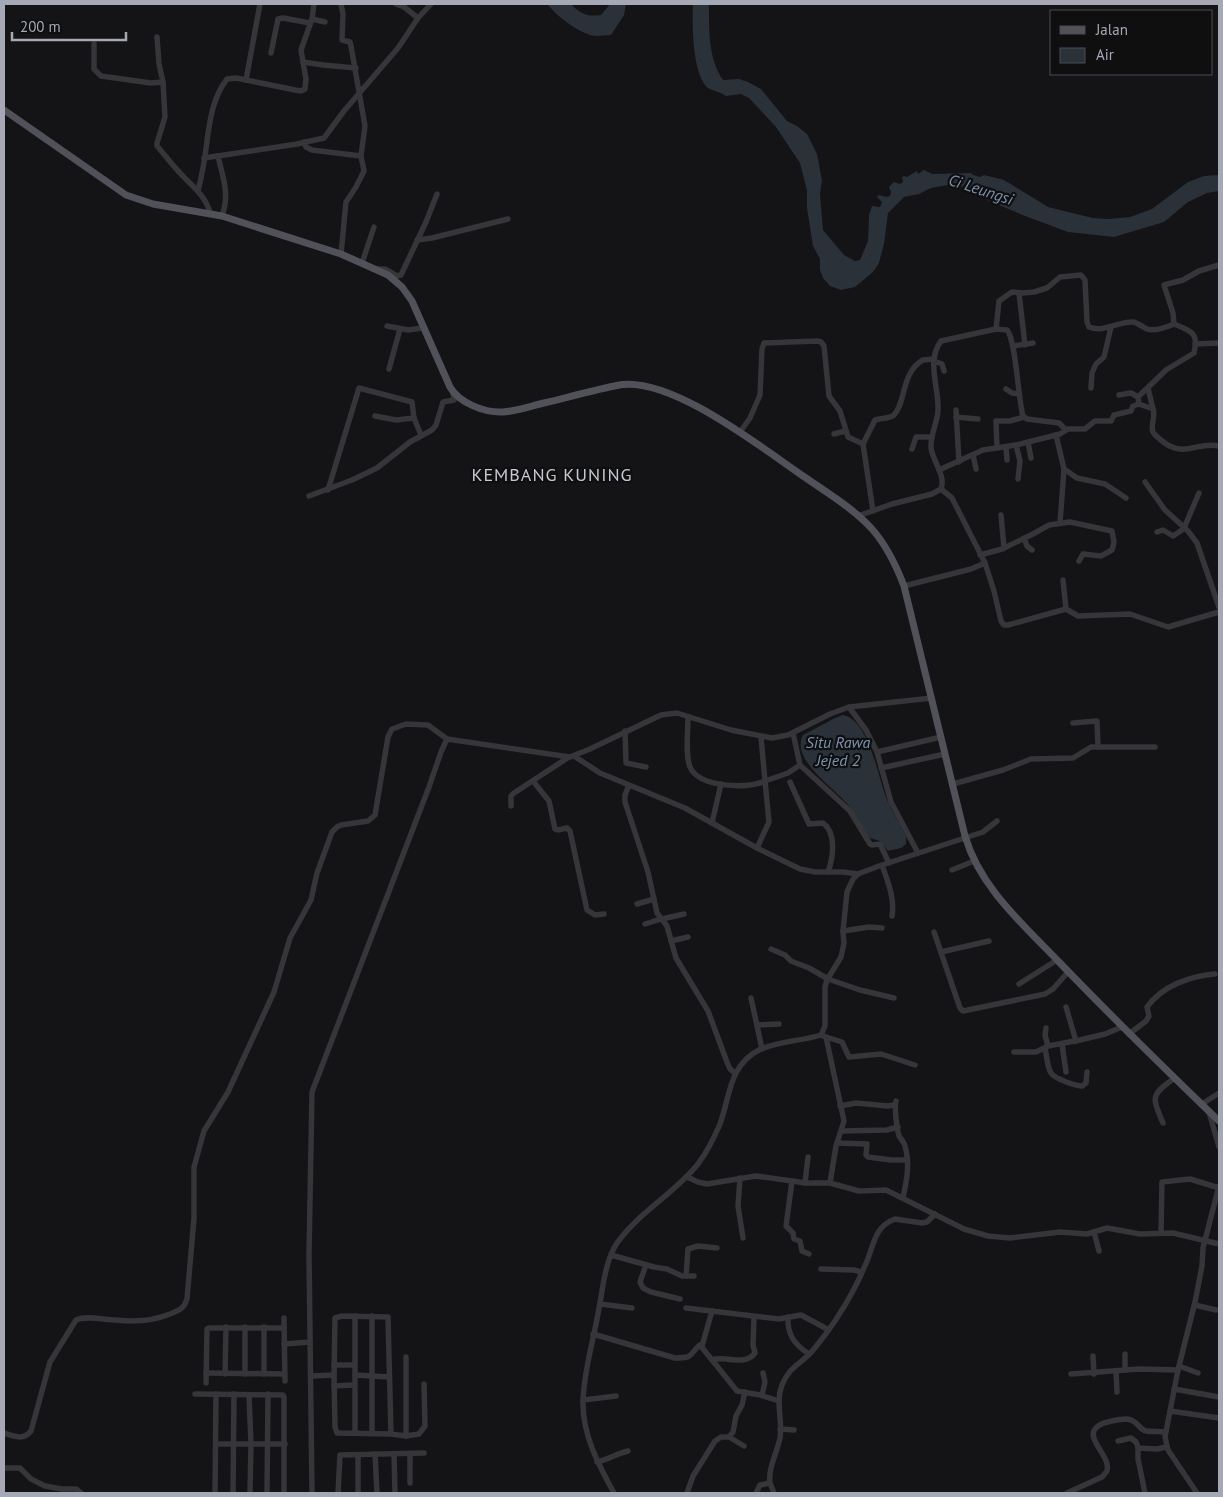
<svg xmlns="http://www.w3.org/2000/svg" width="1223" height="1497" viewBox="0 0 1223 1497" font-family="'PT Sans',sans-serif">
<rect width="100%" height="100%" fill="#141315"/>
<!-- water -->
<g fill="#2a3139">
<path d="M547 4H571C580 14 588 17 601 15L610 4H626L624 15 611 35C605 35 596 37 590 35 575 30 558 17 547 4Z"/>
<path d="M693 4H709C709 29 708 58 723 80L739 79 748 82 761 89 787 121 797 126 807 134 817 154 822 181 820 194 823 230 844 255 855 261 860 260 868 241 869 215 872 206 880 207 882 202 877 197 879 195 886 197 890 196 891 192 889 187 894 182 900 184 903 182 902 177 904 176 907 177 917 171 918 174 924 170 932 174 971 173 973 175 980 177 984 175 1004 180 1048 207 1093 218 1109 219 1130 217 1152 209 1188 182 1204 176 1219 175V191L1207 193 1188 202 1164 222 1114 237 1068 232 1025 216 987 200 965 187 948 185 931 188 919 194 904 197 888 213 884 244 879 263 873 272 855 287 841 290 830 286 823 278 820 270V259L813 246 807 208V191L800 163 776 127 749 98 741 94 726 96C721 92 713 91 708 88 692 75 692 23 693 4Z"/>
<path d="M843 715C870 720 878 780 888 802 893 814 901 824 906 837V844L901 848 888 851 880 841 870 838C861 830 857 816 849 806 835 788 790 760 803 735L835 718Z"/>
</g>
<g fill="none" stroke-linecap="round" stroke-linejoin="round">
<!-- minor -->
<g stroke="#35353a" stroke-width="5.5">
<polyline points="341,4 343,14 342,40 350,42 351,46 365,126 361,156 364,171 356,187 346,202 341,254"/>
<polyline points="396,4 404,7 418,18"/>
<polyline points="312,19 325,22"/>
<polyline points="157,37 159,64 163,82"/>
<path d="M94 44V69L101 76 151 83 163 82 165 117 157 143V146C165 155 172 165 180 173 192 186 206 196 210 213"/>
<polyline points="271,53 278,19 283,18 310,23"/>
<polyline points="303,62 323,65 356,68"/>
<polyline points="246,80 260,4"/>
<polyline points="304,142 306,147 312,150 361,156"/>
<path d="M218 156C223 179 230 193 222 216"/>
<polyline points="204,158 297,144 324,138 344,111 398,48 418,18 431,4"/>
<path d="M198 191C202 175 205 158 207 141 210 119 213 97 227 79L236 78 295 90 301 91 305 89 306 79 301 50 312 19 314 4"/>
<polyline points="417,240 432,238 508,219"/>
<polyline points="362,263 374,227"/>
<polyline points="376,269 385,269 397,276 401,275 426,222 437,194"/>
<polyline points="1019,293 1025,345"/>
<path d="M1174 324C1191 331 1199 332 1194 353L1166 370 1138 397 1139 404 1153 409C1156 417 1150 425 1153 432 1155 436 1159 438 1162 441 1185 459 1196 441 1219 446"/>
<polyline points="387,326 408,330 423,328"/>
<path d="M996 329 1007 330C1016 339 1018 399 1023 416L1027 419 1059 423 1066 430"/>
<polyline points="1195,344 1219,343"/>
<polyline points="1013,346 1033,343"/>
<polyline points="934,361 942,364 944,371"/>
<polyline points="389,369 400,329"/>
<polyline points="1091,388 1092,373 1096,364 1104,357 1111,327"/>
<polyline points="1148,388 1153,409"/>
<polyline points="1006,389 1012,393 1019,394"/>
<polyline points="1119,395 1131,393 1138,397"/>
<polyline points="956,410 959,462"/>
<polyline points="375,416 396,420 414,418"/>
<polyline points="956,417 978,419"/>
<polyline points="740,432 750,418 760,395 762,349 764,343 817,341 821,342 824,346 829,396 840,411 848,437 863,444"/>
<polyline points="834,434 845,431"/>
<polyline points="1056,435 1064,469 1077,478 1105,484 1126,498"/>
<polyline points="1028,442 1031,458"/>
<polyline points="1016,445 1020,461 1018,479"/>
<polyline points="1006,447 1007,460"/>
<polyline points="997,448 996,421 1010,421 1024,417"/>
<polyline points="912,449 916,437 932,437"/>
<polyline points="973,455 976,469"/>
<polyline points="939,470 983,450 1016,445 1060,434 1068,429 1085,429 1095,421 1111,421 1114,415 1131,411 1133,406 1139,404"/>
<polyline points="1145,482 1165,510 1188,531 1197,543 1219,607"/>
<polyline points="941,489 952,498 985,563 994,591 1001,621 1004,625 1008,625 1066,609 1078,616 1130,614 1168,627 1219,612"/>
<polyline points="328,490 359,388 412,402 414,418 421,435"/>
<polyline points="309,496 352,480 377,468 410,442 432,430 436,425 443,402 454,400 453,393"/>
<path d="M873 511 863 444 875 420C881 418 889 419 894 415 906 403 901 372 923 360L934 359"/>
<polyline points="1001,515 1004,548"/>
<path d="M858 516 892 504 932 494 941 489C946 475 933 462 931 448 930 435 938 422 938 409 939 387 926 361 941 341L996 329 999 301 1012 292 1023 293 1034 292 1047 288 1060 277 1081 275 1085 280 1087 322 1089 327C1104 333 1119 321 1133 322 1138 323 1143 327 1147 329 1155 332 1167 327 1174 324L1173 313 1164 285 1183 280 1199 271 1219 265"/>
<polyline points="1060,523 1064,469"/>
<polyline points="1184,528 1199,493"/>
<polyline points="1157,532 1163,530 1173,536 1185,528"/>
<polyline points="1024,538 1027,546 1032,550"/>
<polyline points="980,555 1002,549 1033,534 1049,525 1070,522 1112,531 1114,542 1112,550 1101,556 1083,554 1079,561"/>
<polyline points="1063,580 1066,609"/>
<polyline points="904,586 971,569 985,563"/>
<polyline points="849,707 866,730 877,752 891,802 918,853"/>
<path d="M688 717C688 731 685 755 690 767 699 788 749 789 765 781L761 737"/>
<polyline points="1073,723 1097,721 1098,747"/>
<polyline points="625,731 626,763 646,767"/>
<polyline points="793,733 800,765 850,811 870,844 872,845 880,844 889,863"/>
<polyline points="877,752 941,737"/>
<polyline points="574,756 600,773 685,808 757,848 800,869 815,872 843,872 858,874"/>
<polyline points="881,768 945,754"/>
<polyline points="533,781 549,801 555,829 558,830 567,828 570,831 587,910 595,915 604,914"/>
<path d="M790 782 809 824 823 823C837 833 833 858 828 872"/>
<polyline points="953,784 1003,770 1031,759 1073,758 1091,747 1155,747"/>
<polyline points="629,785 625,795 625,802 648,872 657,913 667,926 676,958 708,1011 727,1062 730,1069 735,1073"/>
<polyline points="511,806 511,796 514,793 569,757"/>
<polyline points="712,823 721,784"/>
<polyline points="757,848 769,822 765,781 788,773 800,765"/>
<path d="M882 865C888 882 895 899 892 916"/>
<polyline points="952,870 974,861"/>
<polyline points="637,904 654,899"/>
<polyline points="662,919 684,914"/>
<polyline points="645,924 661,919"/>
<polyline points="843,931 869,927 882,928"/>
<polyline points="934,932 960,1008 963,1011 1045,994 1053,989 1068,972"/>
<polyline points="671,941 688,937"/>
<polyline points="771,949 785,955 791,961 809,968 828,979 860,990 894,998"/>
<polyline points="941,952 989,941"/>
<polyline points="1019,984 1057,960"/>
<polyline points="751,998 762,1049"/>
<polyline points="1066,1007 1076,1041"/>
<polyline points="757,1025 779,1024"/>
<polyline points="1046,1028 1045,1035 1048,1046"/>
<path d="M1129 1034 1146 1021 1149 1016 1147 1007C1162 986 1190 976 1215 974"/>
<polyline points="821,1035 826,1037 844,1121 836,1146 830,1183"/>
<polyline points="826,1037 842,1042 849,1057 881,1054 915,1065"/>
<polyline points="1062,1044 1066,1072"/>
<path d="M1045 1049C1047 1056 1047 1067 1051 1073 1055 1079 1076 1086 1082 1086L1086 1083 1087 1072"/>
<polyline points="1014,1052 1036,1052 1048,1046 1080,1040 1105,1034 1122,1027"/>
<path d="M896 1101C894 1107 897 1129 899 1136 901 1139 904 1142 905 1146 910 1163 907 1180 903 1197"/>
<polyline points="1202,1104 1219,1093"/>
<polyline points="840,1106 856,1103 888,1106 894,1105"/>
<polyline points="1209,1112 1219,1147"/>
<path d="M1163 1123C1152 1097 1150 1095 1175 1078"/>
<polyline points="842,1131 887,1130 898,1127"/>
<polyline points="837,1143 867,1144 866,1155 868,1157 891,1160 907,1160"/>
<polyline points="687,1177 698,1182 707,1184 756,1176 806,1183 830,1183 859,1191 886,1190 964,1229 988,1236 1010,1238 1060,1232 1087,1234 1107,1228 1140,1234 1173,1233 1219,1244"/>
<polyline points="740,1178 738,1206 743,1238"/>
<polyline points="792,1181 786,1226 793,1233 794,1239 800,1241 802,1251 809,1254"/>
<polyline points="805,1183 808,1157"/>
<polyline points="1094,1232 1099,1251"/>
<polyline points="1161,1233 1162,1182 1190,1179 1219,1188"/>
<polyline points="611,1255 654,1267 667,1269 682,1276 694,1276"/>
<polyline points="646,1265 640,1282 643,1288 651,1292 680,1299"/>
<polyline points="821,1269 854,1270 861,1272"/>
<polyline points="686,1276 688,1249 698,1246 717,1248"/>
<polyline points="600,1304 632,1308"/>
<polyline points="1195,1305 1216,1310"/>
<polyline points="686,1308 779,1319 801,1315 827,1329"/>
<polyline points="372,1316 372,1433"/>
<path d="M788 1317C787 1335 795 1345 809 1354"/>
<polyline points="284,1318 285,1381"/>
<polyline points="245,1327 245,1374"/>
<path d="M593 1334 675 1358C696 1358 688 1354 700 1345L737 1391 760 1395 779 1401"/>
<polyline points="284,1344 310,1342"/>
<polyline points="702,1346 712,1311"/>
<polyline points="1093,1356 1094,1374"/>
<path d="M712 1360C727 1355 744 1367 755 1353L753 1345 754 1317"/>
<polyline points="334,1365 354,1365"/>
<polyline points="1179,1366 1198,1373"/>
<polyline points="1125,1370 1125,1354"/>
<polyline points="1116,1371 1117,1392"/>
<polyline points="206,1373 284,1374"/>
<polyline points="225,1374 226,1327"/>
<polyline points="264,1374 264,1327"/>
<polyline points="1071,1374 1139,1369 1178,1370"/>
<polyline points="355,1375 389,1377"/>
<polyline points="311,1376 334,1375"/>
<polyline points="206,1383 207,1329 209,1328 284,1328"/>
<polyline points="334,1386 353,1385"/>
<polyline points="1174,1389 1219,1397"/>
<polyline points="195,1394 283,1395 284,1397 284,1493"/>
<polyline points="249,1395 251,1444 250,1493"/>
<polyline points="762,1395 765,1382 763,1373"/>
<polyline points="583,1400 616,1396"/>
<polyline points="1170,1411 1219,1418"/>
<polyline points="780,1429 794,1430"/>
<path d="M4 1433C14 1436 23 1441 31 1431L50 1362 76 1320C87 1315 104 1320 116 1320 134 1322 153 1321 170 1314 179 1310 184 1309 187 1299L194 1218V1167L204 1131 228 1092 274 992 290 938 311 900 317 873 332 832 337 827 341 825 368 821 375 815 388 737 392 729 406 724 428 725 447 739 570 757 590 749 661 715 677 713 731 730 772 738 788 735 830 714 849 707 932 698"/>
<polyline points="355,1433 355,1316"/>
<polyline points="391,1434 388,1317 342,1316 335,1318 334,1375 335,1427 337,1433 391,1434 406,1436 419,1434 425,1426 424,1384"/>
<polyline points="406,1436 406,1357"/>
<polyline points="729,1437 744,1446"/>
<polyline points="1118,1441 1131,1438 1136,1442 1138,1447"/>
<polyline points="216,1444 285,1444"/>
<polyline points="375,1454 377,1493"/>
<polyline points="394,1454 395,1493"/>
<polyline points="410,1454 410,1483"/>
<path d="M597 1462C609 1459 616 1454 628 1451"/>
<polyline points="4,1468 20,1468 31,1479 45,1486 62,1489 76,1489 81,1493"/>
<polyline points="770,1483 774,1493"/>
<polyline points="215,1493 216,1394"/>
<polyline points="233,1493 234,1394"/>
<polyline points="267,1493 268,1394"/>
<polyline points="312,1493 309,1254 312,1092 429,787 441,752 447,739"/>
<polyline points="338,1493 340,1455 424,1453"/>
<polyline points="358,1493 358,1455"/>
<path d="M614 1493C599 1466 582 1434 583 1401 584 1369 594 1339 599 1308 603 1288 605 1261 617 1243 639 1212 674 1194 698 1164 707 1152 714 1138 720 1124 730 1097 729 1065 759 1050 778 1041 802 1041 821 1035L825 1026V987L827 980 841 957 844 943 843 931 847 892 853 879 858 874 879 866 983 832 997 821"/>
<polyline points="687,1493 693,1476 715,1441 721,1437 729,1437 733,1432 736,1416 742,1405 745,1392"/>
<path d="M756 1493 760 1485 770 1483C768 1468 777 1453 780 1438 783 1421 775 1402 782 1385 790 1365 802 1364 814 1349 829 1331 843 1310 854 1289 859 1280 863 1270 867 1261 874 1244 875 1226 895 1219L922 1223 927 1222 935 1214"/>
<path d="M1067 1493 1102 1477 1107 1471C1112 1454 1076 1434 1104 1423 1111 1421 1119 1419 1127 1419 1138 1420 1138 1429 1146 1431 1152 1432 1159 1431 1165 1432"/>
<polyline points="1145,1493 1138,1459 1138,1448 1157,1449 1166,1447"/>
<polyline points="1197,1493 1168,1450 1165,1437 1178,1370 1195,1302 1202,1266 1203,1248 1219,1186"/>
</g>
<!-- major -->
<path stroke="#515259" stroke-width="7" d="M4 110 126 195 153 204 222 216 341 254 388 275 402 287 412 301 450 387C459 403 485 413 503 412 517 411 531 406 544 403 569 397 594 390 619 385 672 376 763 449 806 478 829 494 854 509 872 529 887 546 896 565 904 586L965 836C980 888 1024 925 1060 963 1112 1017 1165 1069 1219 1121"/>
</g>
<g text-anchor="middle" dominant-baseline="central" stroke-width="4.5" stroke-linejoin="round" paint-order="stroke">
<!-- water labels -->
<g font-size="16" font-style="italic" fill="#7c93b1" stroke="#0f0f10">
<text transform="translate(981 189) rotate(18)">Ci Leungsi</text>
<text x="838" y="742">Situ Rawa<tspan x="838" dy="18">Jejed 2</tspan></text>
</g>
<!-- quarter labels -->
<g font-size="18" letter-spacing="1" fill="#c6c8d2" stroke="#0f0f10">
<text x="552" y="474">KEMBANG KUNING</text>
</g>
</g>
<!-- border -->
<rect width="1223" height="1497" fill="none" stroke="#a5a9b6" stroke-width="10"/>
<!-- legend -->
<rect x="1050" y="10" width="162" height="65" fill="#0f0f10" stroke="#4b4d52"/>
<rect x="1060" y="26" width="25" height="8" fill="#515259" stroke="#4b4d52"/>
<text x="1096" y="35" font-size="15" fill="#a5a9b6">Jalan</text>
<rect x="1060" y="48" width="25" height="15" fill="#2a3139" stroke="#4b4d52"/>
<text x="1096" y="60" font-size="15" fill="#a5a9b6">Air</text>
<!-- scale -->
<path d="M12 32v8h114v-8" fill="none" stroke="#a5a9b6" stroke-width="2.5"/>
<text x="20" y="32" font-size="15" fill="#a5a9b6" stroke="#0f0f10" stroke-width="4" paint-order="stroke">200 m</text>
</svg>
